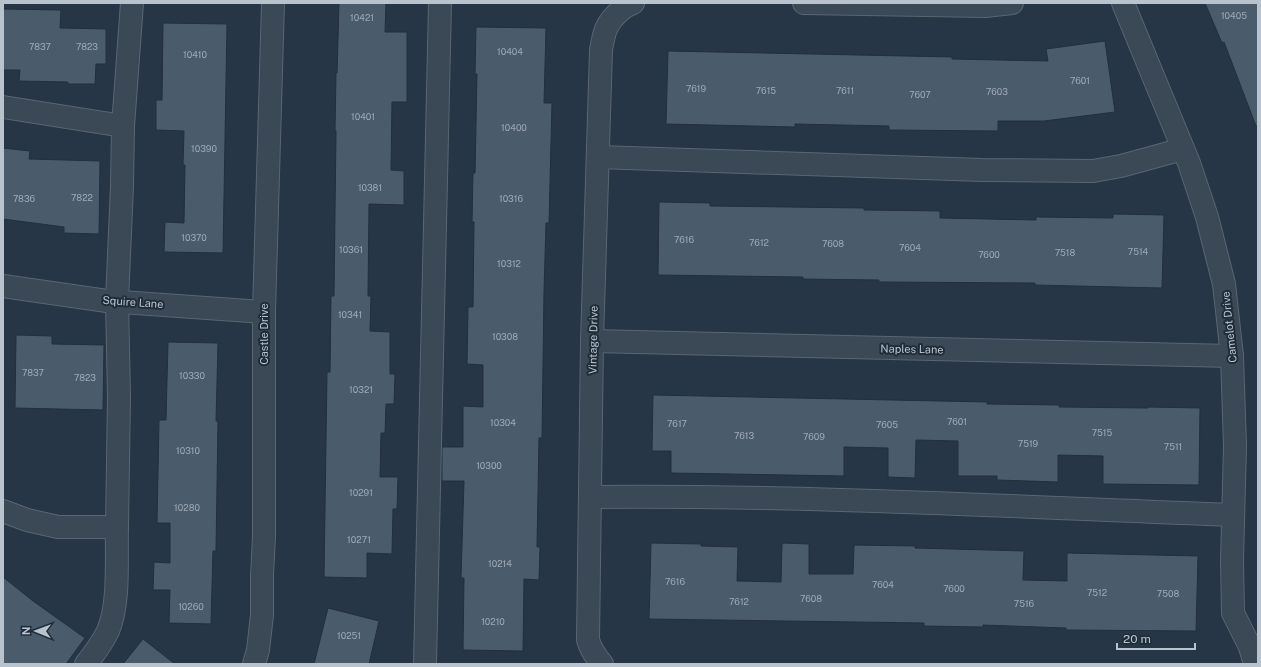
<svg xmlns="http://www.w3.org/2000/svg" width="1261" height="667" viewBox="0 0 1261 667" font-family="'Public Sans',sans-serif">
<rect width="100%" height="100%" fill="#263646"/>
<!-- building -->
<g fill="#4a5c6c" stroke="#222f3d">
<polygon points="339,3 386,3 385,32 407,32 407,102 392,102 391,170 404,171 404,205 369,204 368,296 371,296 370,331 390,332 390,374 395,374 394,404 386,404 385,433 381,433 380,477 398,477 397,509 393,509 392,554 367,553 367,578 324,577 327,372 330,372 331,296 334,296 336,131 335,131 336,73 337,73"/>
<polygon points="1205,3 1258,3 1258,126 1256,126 1224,42 1222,43"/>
<polygon points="3,9 61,10 60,28 106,29 106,64 96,64 95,84 68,84 68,82 19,81 20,70 3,70"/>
<polygon points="163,23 227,24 223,253 164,252 165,222 184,223 185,165 183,165 184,131 156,130 156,100 162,100"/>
<polygon points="476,27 546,28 544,103 552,103 549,223 546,223 544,292 542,438 539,438 537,547 540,547 539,580 524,579 523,651 463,650 464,578 461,578 464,481 442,481 442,447 463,447 463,406 483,407 483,365 467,364 468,307 473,307 474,222 472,222 473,173 475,173 477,74 475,74"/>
<polygon points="1105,41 1115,112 1044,121 998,121 998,131 889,130 889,126 795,124 795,127 666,124 668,51 952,57 952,59 1048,61 1046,49"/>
<polygon points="3,148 30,151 29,159 100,161 99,234 64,233 64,227 3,219"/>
<polygon points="659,202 710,203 710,206 864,208 864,210 940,211 940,218 1036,220 1036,217 1113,218 1113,214 1164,215 1162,288 1035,285 1035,283 879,282 879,280 803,279 803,277 658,275"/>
<polygon points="16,335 52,336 52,344 104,345 103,410 15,408"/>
<polygon points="168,342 218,343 216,421 218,421 216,551 213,551 211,624 169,623 170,590 153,590 154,562 170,563 170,523 157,523 159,420 166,420"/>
<polygon points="653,395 987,402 987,404 1059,405 1059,407 1148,408 1148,407 1200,408 1199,485 1103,484 1103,456 1058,455 1058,482 997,480 997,476 958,476 958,441 916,440 915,478 888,477 888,448 844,447 844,476 671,473 671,451 652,451"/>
<polygon points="651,543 701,544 701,546 738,547 737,581 781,582 782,543 809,544 809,574 853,574 854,545 915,546 915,548 1024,551 1023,580 1067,581 1067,553 1198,556 1196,631 1066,630 1066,628 983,625 983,627 924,626 924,623 649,619"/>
<polygon points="3,577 33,601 85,638 66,664 3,664"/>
<polygon points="328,608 379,621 369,664 314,664"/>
<polygon points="143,639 175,664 123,664"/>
</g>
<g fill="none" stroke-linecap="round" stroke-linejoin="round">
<!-- minor casing -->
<g stroke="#5a6672" stroke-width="24">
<g id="minor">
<polyline points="804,3 985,6 1012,3"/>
<polyline points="1123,3 1189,163 1207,217 1224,284 1232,356 1235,446 1232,561 1233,613 1250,647 1255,664"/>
<polyline points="3,107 123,126 122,186 117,301 119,397 117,527"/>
<polyline points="123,126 132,3"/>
<polyline points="598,157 982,170 1093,171 1121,166 1183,149"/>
<polyline points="3,286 107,301 264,312"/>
<polyline points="592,341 1232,356"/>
<path d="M590 497C805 495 1019 507 1233 515"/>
<path d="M3 511 27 520 58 527H117C116 558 120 603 108 631 102 643 94 654 86 664"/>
<polyline points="254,664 258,650 262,615 262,576 264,536 264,312 273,3"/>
<polyline points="425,664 440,3"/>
<path d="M602 664C595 656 591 650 588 640L592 341 601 50C604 32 606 23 620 11 624 7 627 5 633 3"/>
</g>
</g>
<!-- minor -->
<use href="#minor" stroke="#3b4855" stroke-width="22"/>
</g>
<g text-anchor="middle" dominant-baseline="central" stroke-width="4" stroke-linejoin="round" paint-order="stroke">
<!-- number labels -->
<g font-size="9" fill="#9da9b6">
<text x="1234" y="15">10405</text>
<text x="362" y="17">10421</text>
<text x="40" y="46">7837</text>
<text x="87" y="46">7823</text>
<text x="510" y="51">10404</text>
<text x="195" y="54">10410</text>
<text x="1080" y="80">7601</text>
<text x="696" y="88">7619</text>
<text x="766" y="90">7615</text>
<text x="845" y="90">7611</text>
<text x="997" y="91">7603</text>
<text x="920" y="94">7607</text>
<text x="363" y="116">10401</text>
<text x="514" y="127">10400</text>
<text x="204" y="148">10390</text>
<text x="370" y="187">10381</text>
<text x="82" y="197">7822</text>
<text x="24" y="198">7836</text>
<text x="511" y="198">10316</text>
<text x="194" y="237">10370</text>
<text x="684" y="239">7616</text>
<text x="759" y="242">7612</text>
<text x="833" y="243">7608</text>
<text x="910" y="247">7604</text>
<text x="351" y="249">10361</text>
<text x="1138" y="251">7514</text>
<text x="1065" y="252">7518</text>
<text x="989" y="254">7600</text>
<text x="509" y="263">10312</text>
<text x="350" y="314">10341</text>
<text x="505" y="336">10308</text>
<text x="33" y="372">7837</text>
<text x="192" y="375">10330</text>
<text x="85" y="377">7823</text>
<text x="361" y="389">10321</text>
<text x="957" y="421">7601</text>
<text x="503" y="422">10304</text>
<text x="677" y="423">7617</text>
<text x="887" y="424">7605</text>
<text x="1102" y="432">7515</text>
<text x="744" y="435">7613</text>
<text x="814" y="436">7609</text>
<text x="1028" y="443">7519</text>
<text x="1173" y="446">7511</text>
<text x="188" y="450">10310</text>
<text x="489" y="465">10300</text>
<text x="361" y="492">10291</text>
<text x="187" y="507">10280</text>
<text x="359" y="539">10271</text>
<text x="500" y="563">10214</text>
<text x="675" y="581">7616</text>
<text x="883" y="584">7604</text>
<text x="954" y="588">7600</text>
<text x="1097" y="592">7512</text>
<text x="1168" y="593">7508</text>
<text x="811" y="598">7608</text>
<text x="739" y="601">7612</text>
<text x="1024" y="603">7516</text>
<text x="191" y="606">10260</text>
<text x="493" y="621">10210</text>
<text x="349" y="635">10251</text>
</g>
<!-- street labels -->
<g font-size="11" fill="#b9c3ce" stroke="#1f2d3b">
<text transform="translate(133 302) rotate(4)">Squire Lane</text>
<text transform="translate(1229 327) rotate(-96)">Camelot Drive</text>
<text transform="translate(264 334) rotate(-90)">Castle Drive</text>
<text transform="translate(593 340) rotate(-89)">Vintage Drive</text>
<text transform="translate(912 349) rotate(1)">Naples Lane</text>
</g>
</g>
<!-- border -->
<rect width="1261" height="667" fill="none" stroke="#b9c3ce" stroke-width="8"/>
<!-- north arrow -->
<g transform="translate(36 631) rotate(271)" stroke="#1f2d3b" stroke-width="3" paint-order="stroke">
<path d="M0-3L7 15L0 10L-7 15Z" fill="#b9c3ce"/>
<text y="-6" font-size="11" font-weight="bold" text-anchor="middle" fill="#b9c3ce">N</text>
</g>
<!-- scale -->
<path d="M1117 643v6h78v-6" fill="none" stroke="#b9c3ce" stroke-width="2"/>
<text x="1123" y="643" font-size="12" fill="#b9c3ce" stroke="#1f2d3b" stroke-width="3" paint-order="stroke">20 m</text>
</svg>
